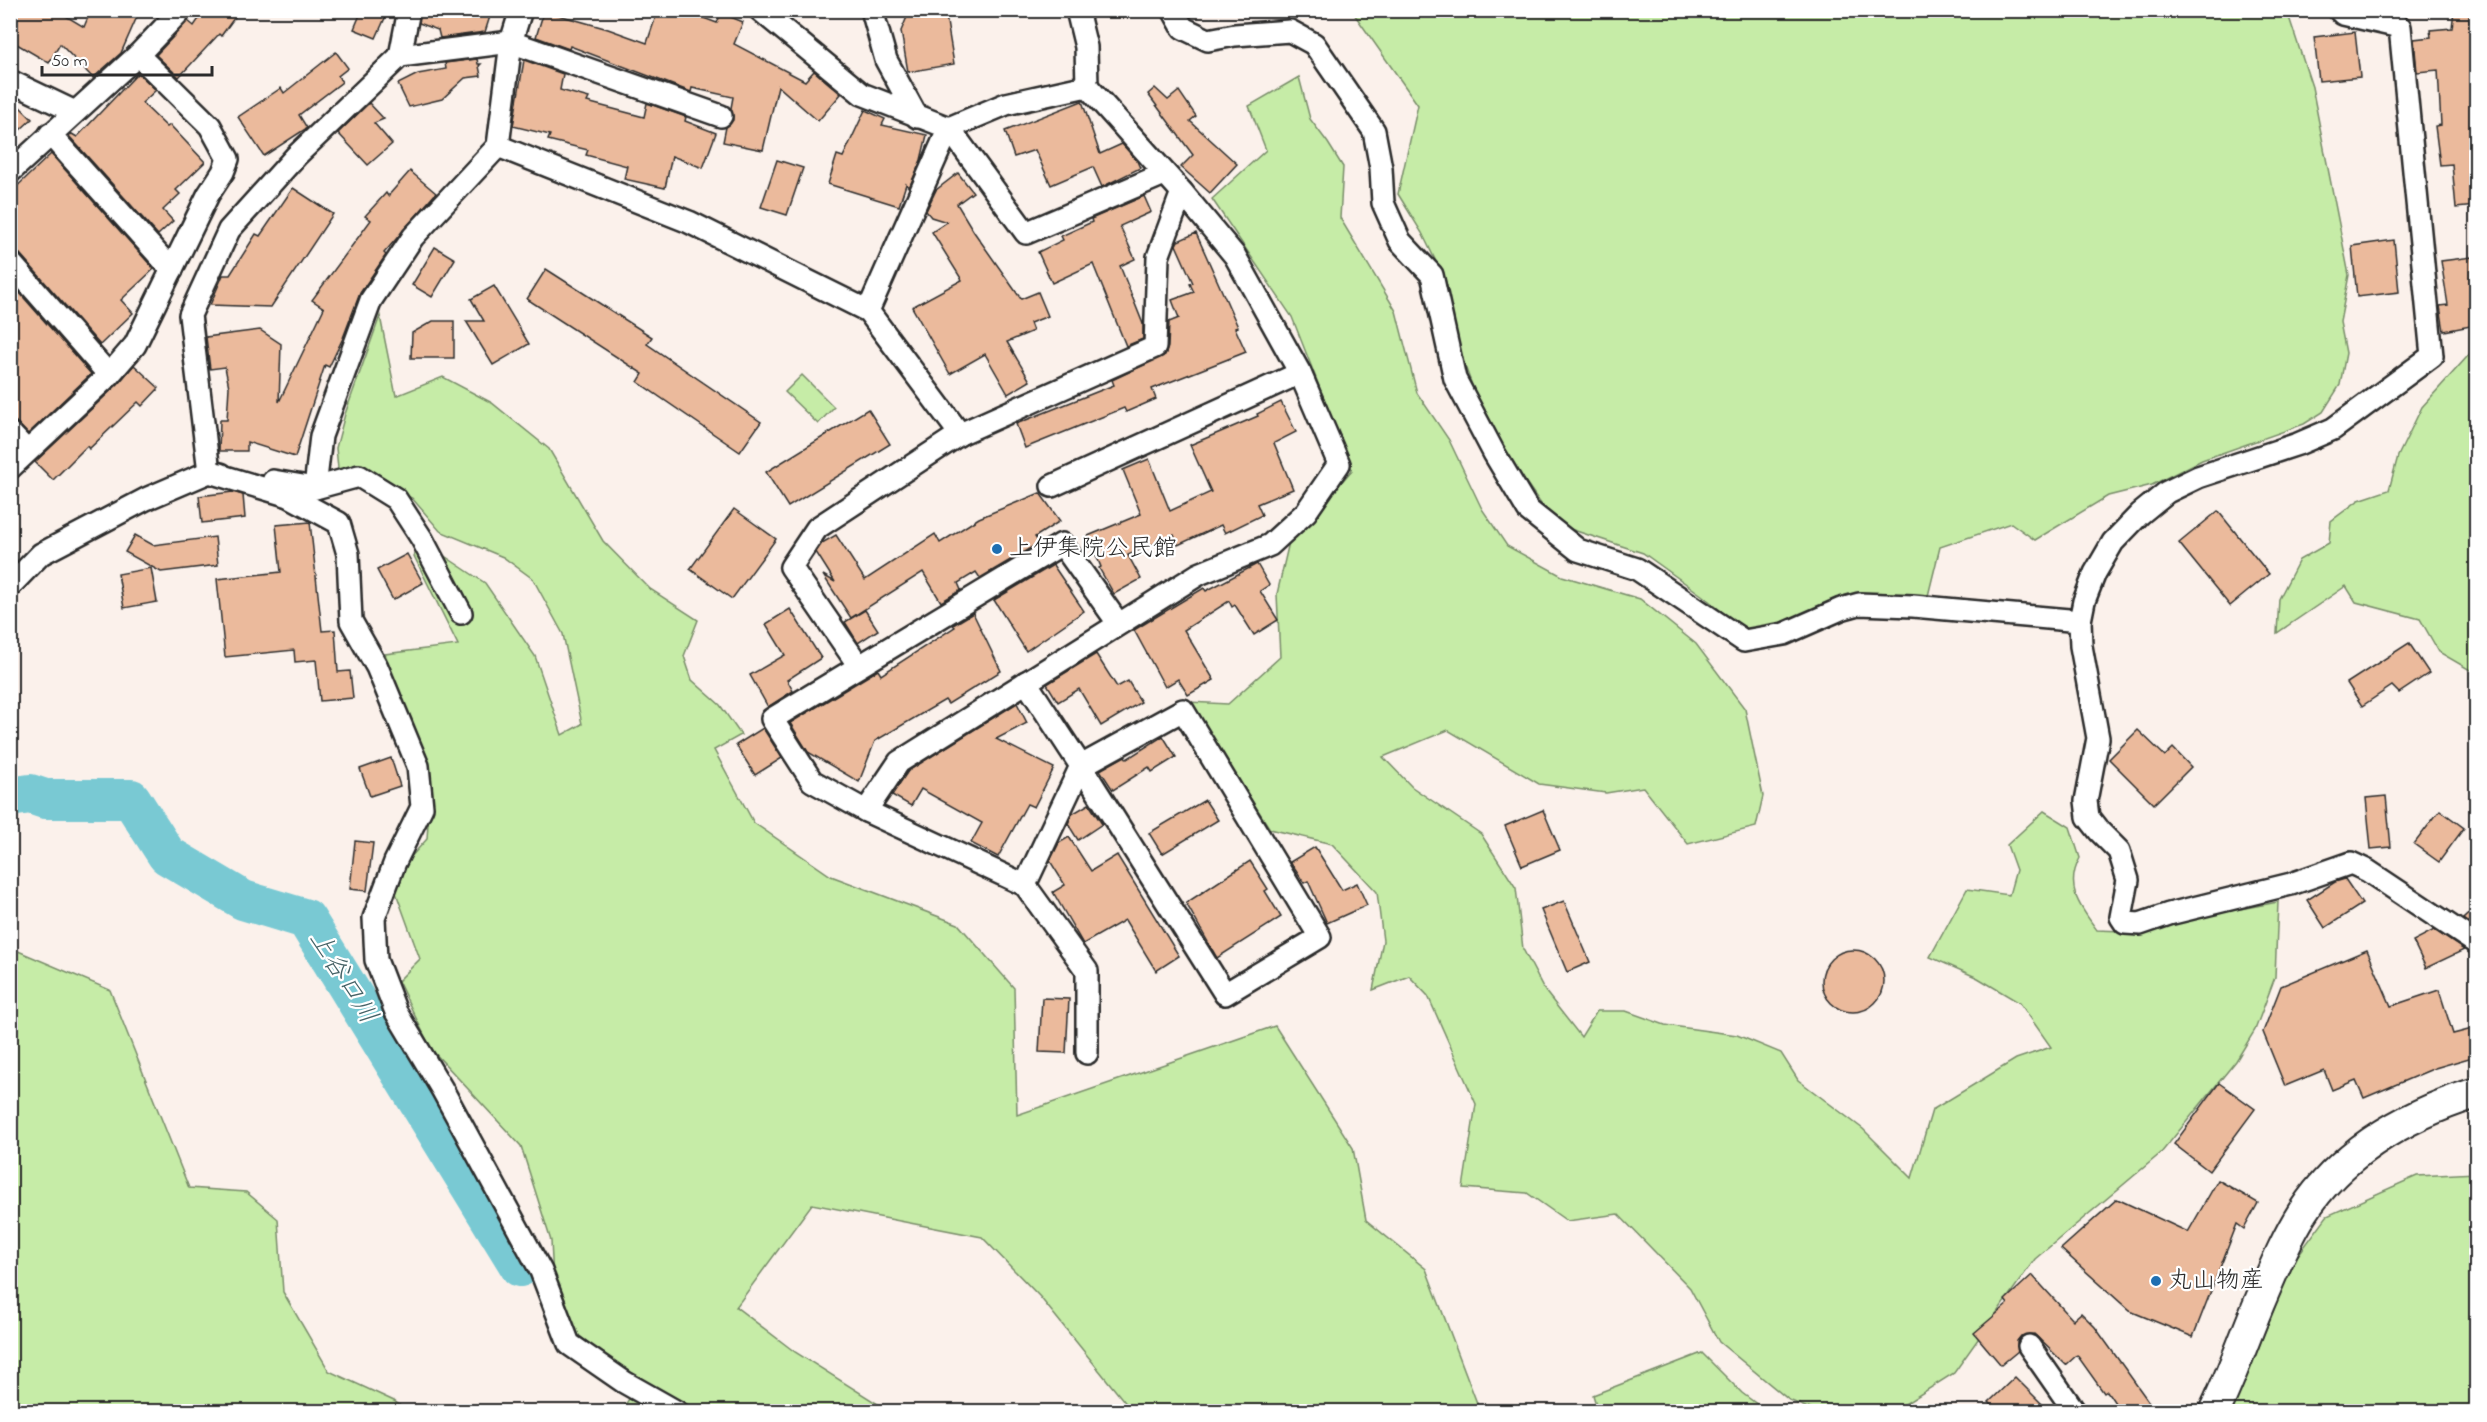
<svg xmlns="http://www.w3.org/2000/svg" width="2487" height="1422" viewBox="0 0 2487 1422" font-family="'Indie Flower','Klee One',sans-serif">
<rect width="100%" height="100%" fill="#fbf1eb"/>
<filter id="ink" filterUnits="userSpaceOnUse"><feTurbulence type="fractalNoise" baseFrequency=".0167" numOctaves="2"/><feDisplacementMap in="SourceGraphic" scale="12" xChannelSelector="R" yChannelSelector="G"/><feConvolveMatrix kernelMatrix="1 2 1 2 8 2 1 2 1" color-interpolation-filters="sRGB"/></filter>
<g filter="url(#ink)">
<!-- green -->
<g fill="#c6eca7" stroke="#788c69" stroke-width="1.5">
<polygon points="1352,11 2287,11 2312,87 2349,275 2340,322 2346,353 2340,385 2323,412 2304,424 2202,460 2152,485 2108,496 2035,540 2011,523 1940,547 1927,600 1781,626 1744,630 1703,596 1643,553 1555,524 1488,428 1453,334 1446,282 1422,233 1398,194 1418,105"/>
<path d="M1299 77 1310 119 1328 143 1343 167 1340 218 1396 311 1417 393 1449 440 1482 509 1507 546 1562 576 1640 599 1696 644 1745 709 1763 796 1756 827 1688 844 1643 787 1606 793 1539 784 1448 730 1383 757 1412 787 1481 834 1516 888 1523 949 1545 991 1581 1037 1597 1011H1626L1665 1025 1737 1035 1781 1053 1798 1080 1863 1129 1912 1178 1932 1110 2016 1059 2051 1047 2020 1003 1978 978 1930 957 1967 889 2009 895 2016 870 2007 845 2044 811 2070 827 2080 858C2064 887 2080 907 2097 930L2122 931 2278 902 2275 977 2255 1030 2236 1061 2161 1153 2035 1259 1954 1373 1894 1411H1815L1789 1400 1719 1342 1690 1288 1618 1214 1567 1221 1527 1193 1463 1188 1476 1104 1428 996 1409 976 1373 990 1383 941 1377 892 1332 844 1270 829 1189 702 1228 704 1280 657 1277 594 1289 542 1352 470 1292 317 1212 199 1266 150 1249 106Z"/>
<polygon points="380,316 396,396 443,377 492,403 549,449 603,541 650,589 698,620 684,656 692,680 720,705 741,735 714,750 754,823 831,876 958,924 1014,988 1017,1115 1275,1026 1353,1148 1366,1220 1426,1269 1480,1411 1132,1411 1040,1297 982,1237 812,1204 736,1307 795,1352 889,1411 702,1411 670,1396 609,1359 577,1334 554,1297 551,1241 521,1146 431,1049 398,981 420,959 391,879 427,839 431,775 385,654 458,645 414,556 422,541 485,583 535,656 562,735 582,724 563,634 533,579 503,557 440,531 412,498 379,484 339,478 336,448 345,414"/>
<polygon points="2476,347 2476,670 2470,670 2439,652 2420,619 2356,602 2346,586 2277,633 2279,599 2299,560 2329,543 2331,521 2359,500 2389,490 2398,456 2422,407"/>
<polygon points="802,375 834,407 818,424 785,392"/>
<polygon points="11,948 110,990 189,1188 246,1192 278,1219 283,1292 329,1371 394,1401 407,1411 11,1411"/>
<polygon points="2476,1173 2476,1411 2230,1412 2258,1349 2293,1262 2327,1216 2417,1176"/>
<polygon points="1702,1353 1742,1393 1766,1411 1598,1411 1593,1395"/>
<polygon points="629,1399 648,1407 646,1411 621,1411"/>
</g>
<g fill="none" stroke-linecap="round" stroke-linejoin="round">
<!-- river -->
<polyline stroke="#79c9d3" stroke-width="40" points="10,797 30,794 45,799 131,799 167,855 243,900 306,919 520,1267"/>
</g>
<!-- building -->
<g fill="#ebba9c" stroke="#2b2b2b" stroke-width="1.5">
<polygon points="10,10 56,10 84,27 91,10 140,10 121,53 93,78 60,44 49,63 10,40"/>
<polygon points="205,10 240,10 221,36 219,34 179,77 156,55 188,21 194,26"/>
<polygon points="362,10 385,18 376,38 354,29"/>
<polygon points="421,10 444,10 467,18 470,10 492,10 485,32 440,38 438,30 419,23"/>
<polygon points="658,10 682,10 717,23 721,13 743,22 734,44 805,81 814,71 841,94 818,121 778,86 763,150 723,142 726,127 733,120 731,108 733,97 692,88 691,92 570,46 569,49 536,37 544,11 608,29 647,43"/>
<polygon points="910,10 945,10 954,64 908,72 901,31"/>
<polygon points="2454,10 2469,10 2476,113 2476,161 2474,161 2476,206 2456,208 2452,164 2440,165 2435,126 2441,125 2438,70 2417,72 2414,39 2431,37 2430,30 2452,28"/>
<polygon points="2355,32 2360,77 2319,81 2314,37"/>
<polygon points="336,52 348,68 338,76 342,82 299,115 307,128 264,156 238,117 281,88 284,93"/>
<polygon points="477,59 478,64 481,64 479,66 481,76 465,78 442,99 409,107 398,84 418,74 446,69 445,63"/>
<polygon points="524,60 563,74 560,90 589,98 587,102 644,117 647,103 686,117 685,121 716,133 703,168 672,156 665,188 624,179 627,166 586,155 588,150 548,140 550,135 513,126"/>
<polygon points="138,73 156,90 142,103 167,127 170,125 205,162 176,190 180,194 163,210 173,221 158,235 69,136 72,134 77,137"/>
<polygon points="1155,88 1168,100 1179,91 1196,116 1190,121 1237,164 1210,193 1181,167 1193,155 1148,94"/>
<polygon points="10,97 32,119 10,139"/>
<polygon points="1082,101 1100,154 1122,144 1137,161 1140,168 1102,187 1093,167 1051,185 1035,150 1014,157 1005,131"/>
<polygon points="369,103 384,119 374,123 392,144 368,165 338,133"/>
<polygon points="865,110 885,119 882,125 927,135 921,160 909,188 906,184 899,206 828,184 837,155 843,157"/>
<polygon points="51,154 154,269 121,300 133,313 100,345 20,254 10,250 10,193"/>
<polygon points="777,160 803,168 787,215 761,207"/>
<polygon points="410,171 436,193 384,253 386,255 360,293 343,338 329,367 325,365 295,457 247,442 247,451 219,451 220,420 227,420 229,387 225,367 210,369 206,337 260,330 281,344 279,402 324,308 312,300 371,220 365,216 386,193 388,196"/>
<polygon points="958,173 973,192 957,204 974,232 1021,299 1038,292 1048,316 1030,323 1033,331 1007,342 1030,381 1008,394 985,354 950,374 912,307 962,280 932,232 947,222 931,217 926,211 936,190"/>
<polygon points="293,188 333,214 271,307 210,305 223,275 230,275 256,234 260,236"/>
<polygon points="1144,196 1151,212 1120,226 1135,259 1120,266 1143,324 1143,339 1126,346 1093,264 1052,283 1038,252 1063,240 1061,236 1092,222 1091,219"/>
<polygon points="1196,233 1238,327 1235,328 1246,352 1152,389 1156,399 1126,412 1124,408 1025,448 1016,424 1114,385 1112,380 1165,355 1168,347 1169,322 1179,318 1172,300 1194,292 1190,284 1193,283 1176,245 1178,241"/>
<polygon points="2394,240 2399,292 2357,297 2352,246"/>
<polygon points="435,247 455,259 432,297 412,285"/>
<polygon points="2472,257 2476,289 2476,325 2444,331 2440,306 2448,305 2441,261"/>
<polygon points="546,269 652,337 647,344 761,422 740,452 638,382 643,374 527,299"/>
<polygon points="10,282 91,374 28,434 10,416"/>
<polygon points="494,286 529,344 493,365 466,321 484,321 471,299"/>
<polygon points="433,321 454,321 454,358 411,358 412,333"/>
<polygon points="134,365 159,388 142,406 138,402 89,449 87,446 53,480 35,462 118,384"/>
<polygon points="1281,402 1296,432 1274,443 1293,489 1257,504 1262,515 1225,533 1221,525 1178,545 1174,535 1128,555 1141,579 1114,594 1099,568 1101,567 1088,536 1141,514 1123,470 1149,459 1170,511 1211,492 1190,445 1258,416 1257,414"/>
<polygon points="868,409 890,444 788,507 766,472"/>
<polygon points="233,492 243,495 245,518 202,523 199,496"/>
<polygon points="1040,493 1060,521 1035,537 1039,543 980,578 976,572 958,583 961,590 941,602 923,572 851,618 823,575 835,582 816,552 822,543 836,535 865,580 935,534 940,543 979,518"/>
<polygon points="734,509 776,539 732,599 690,569"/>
<polygon points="2218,511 2269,574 2230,606 2179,543"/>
<polygon points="310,522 322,631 335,630 338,672 350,671 353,698 320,701 316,660 295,662 294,650 225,657 217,579 281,572 276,525"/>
<polygon points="135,535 153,545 215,537 218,565 161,572 125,552"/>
<polygon points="407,554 423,583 393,600 377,570"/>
<polygon points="1257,564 1269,585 1260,591 1278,620 1254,635 1235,605 1232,607 1229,601 1184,630 1214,680 1188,695 1178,679 1165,687 1134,630 1204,588 1206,591"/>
<polygon points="1053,565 1084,611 1026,651 994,600"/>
<polygon points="151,568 157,602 124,608 118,574"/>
<polygon points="790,609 821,658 787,680 793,691 768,707 750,675 785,655 766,624"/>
<polygon points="865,610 878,630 858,643 845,622"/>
<polygon points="973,613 1001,671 948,704 945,700 875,741 859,782 808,752 790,723 878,670 881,675 955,627 953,625"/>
<polygon points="2409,643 2429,673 2399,693 2392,686 2362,706 2347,683"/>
<polygon points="1096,654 1117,687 1128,681 1141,702 1101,726 1079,689 1058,702 1047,684"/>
<polygon points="1017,703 1027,723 996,739 1054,768 1034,807 1027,804 998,857 971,843 982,823 921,789 911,806 892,795 908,771"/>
<polygon points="763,728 782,758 755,775 736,745"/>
<polygon points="2138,730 2165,756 2173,748 2191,767 2154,804 2109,759"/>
<polygon points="1163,736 1176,757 1152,772 1149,767 1113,790 1100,770 1125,756 1127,759"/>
<polygon points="391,758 400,786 370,796 360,769"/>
<polygon points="2386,796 2391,847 2371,849 2366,798"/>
<polygon points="1205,800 1218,820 1162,854 1149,833"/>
<polygon points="1089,804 1102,824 1078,840 1068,824 1072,814"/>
<polygon points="1543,810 1560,850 1522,866 1505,826"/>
<polygon points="2440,810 2464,828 2439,862 2414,844"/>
<polygon points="1069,837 1091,871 1117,855 1179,956 1156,971 1125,920 1083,944 1053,892 1065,885 1050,861 1059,843"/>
<polygon points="355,841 373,843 367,891 350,889"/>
<polygon points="1315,847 1342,890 1357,883 1367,905 1327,923 1308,881 1304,883 1290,862"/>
<polygon points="1250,861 1268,889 1265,891 1281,917 1217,958 1186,903"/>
<polygon points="2345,879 2362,904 2325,928 2307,900 2335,882"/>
<polygon points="1564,901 1590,962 1567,972 1541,910"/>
<polygon points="2476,907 2476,928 2463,919"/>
<polygon points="2434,930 2464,950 2426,968 2413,941"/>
<polygon points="2367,950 2391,1006 2439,990 2453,1034 2476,1028 2476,1056 2435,1068 2364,1098 2356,1080 2332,1090 2324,1070 2285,1086 2263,1032 2281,986"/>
<circle cx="1853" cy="981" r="31"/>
<polygon points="1042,998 1069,999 1066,1053 1039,1052"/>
<polygon points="2219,1083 2255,1109 2209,1171 2174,1144"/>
<polygon points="2218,1180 2258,1203 2244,1229 2237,1224 2193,1337 2130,1311 2061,1249 2117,1199 2188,1232"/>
<polygon points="2032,1275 2073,1320 2081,1313 2095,1327 2156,1412 2121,1412 2107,1391 2104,1393 2077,1355 2066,1365 2034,1334 2021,1336 2017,1341 2018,1351 2001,1365 1974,1333 2008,1304 2005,1300"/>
<polygon points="2015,1377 2050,1412 1999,1412 1989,1402"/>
</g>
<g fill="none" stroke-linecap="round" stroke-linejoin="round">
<!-- street casing -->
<g stroke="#2b2b2b" stroke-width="26">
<g id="street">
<polyline points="521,10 511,42 498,146 689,222 868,311 960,434"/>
<polyline points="760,10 862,94 949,128 1026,233 1164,174"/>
<polyline points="872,10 886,60 917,117"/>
<polyline points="1077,10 1086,47 1087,86"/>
<polyline points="1173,10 1183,28 1208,40 1235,35 1290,31 1314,44 1374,131 1381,168 1383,203 1400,241 1432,275 1455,379 1494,453 1528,510 1578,550 1637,569 1744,641 1784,634 1841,609 1859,604 1913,606 2080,621"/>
<polyline points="2339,10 2343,14 2400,27 2432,356 2333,429 2298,444 2198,477 2167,492 2140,514 2113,542 2095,573 2084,601 2080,621 2081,646 2098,738 2086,801 2088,817 2099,831 2119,851 2128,880 2121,917 2125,923 2140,924 2169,914 2291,884 2351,863 2368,871 2476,943"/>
<polyline points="400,56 409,10"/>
<polyline points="10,81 75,112"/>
<polyline points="50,134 172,270"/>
<polyline points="10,172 138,55 181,10"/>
<polyline points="10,262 109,375"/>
<polyline points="10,433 27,451"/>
<polyline points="10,468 109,375 135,345 208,195 223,172 228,159 210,126 138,55"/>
<polyline points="209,472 289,496 339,523 348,554 351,621 377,667 418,766 422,807 395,862 374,918 376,960 396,1012 442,1089 541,1271 569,1344 624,1382 677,1412"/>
<polyline points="209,472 190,315 229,230 296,156 400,56 511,42 721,116"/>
<polyline points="273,481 315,488 359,476 396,499 422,539 461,613"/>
<polyline points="1052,486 1300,373"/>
<polyline points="315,488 321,436 371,300 413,237 498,146"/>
<polyline points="10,586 41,554 146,499 209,472 221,474"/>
<polyline points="859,666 791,567 817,528 960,434 1155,347 1158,257 1182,192"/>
<polyline points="866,811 899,762 1199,574 1270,545 1306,512 1339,464 1300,373 1235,256 1182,192 1087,86 1006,104 949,128 868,311"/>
<polyline points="1025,885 1081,766 1183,710 1320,937 1225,994 1081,766 1026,682"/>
<polyline points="1087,1053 1087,971 1025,885 866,811 812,781 772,719 1062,544 1118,623"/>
<polyline points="2029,1346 2075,1412"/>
</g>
</g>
<!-- secondary casing -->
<g stroke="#2b2b2b" stroke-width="34">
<path id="secondary" d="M2214 1412C2233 1373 2246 1333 2263 1294 2275 1266 2287 1237 2303 1212 2343 1150 2409 1114 2476 1093"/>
</g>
<!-- street -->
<use href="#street" stroke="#fff" stroke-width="21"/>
<!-- secondary -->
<use href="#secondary" stroke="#fff" stroke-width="30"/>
</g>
</g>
<!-- markers -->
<g fill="#1f6fb2" stroke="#fff" stroke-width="2">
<circle cx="997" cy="549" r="6"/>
<circle cx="2156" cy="1281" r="6"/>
</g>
<g text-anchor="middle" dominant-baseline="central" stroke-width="4.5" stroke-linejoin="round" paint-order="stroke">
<!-- poi labels -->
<g font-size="24" fill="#2b2b2b" stroke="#fff" text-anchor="start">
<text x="1009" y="549">上伊集院公民館</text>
<text x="2168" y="1281">丸山物産</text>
</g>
<!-- water labels -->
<g font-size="26" font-style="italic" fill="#466266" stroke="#fff">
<text transform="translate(342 978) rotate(58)">上谷口川</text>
</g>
</g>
<!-- margin -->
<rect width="2487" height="1422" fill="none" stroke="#fff" stroke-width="36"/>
<rect x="18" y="18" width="2451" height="1386" fill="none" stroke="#2b2b2b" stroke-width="2" filter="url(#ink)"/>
<!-- scale -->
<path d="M42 66v9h170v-9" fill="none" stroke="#2b2b2b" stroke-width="3"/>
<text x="51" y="66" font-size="18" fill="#2b2b2b" stroke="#ffffff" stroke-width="4.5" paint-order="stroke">50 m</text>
</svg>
